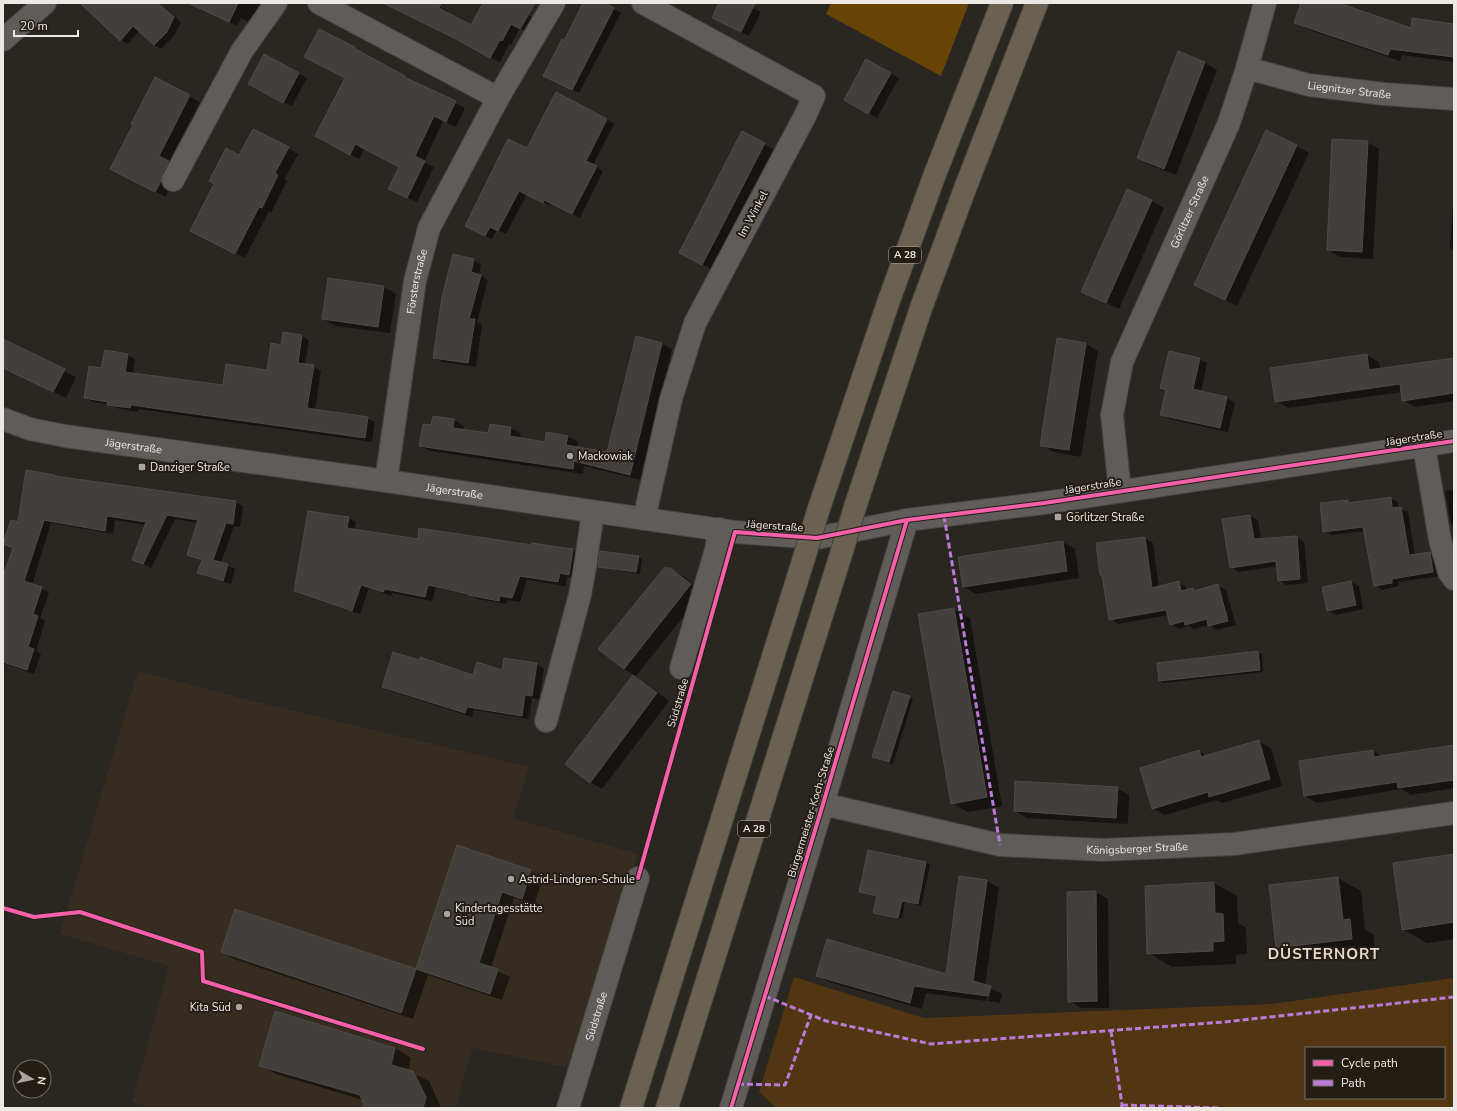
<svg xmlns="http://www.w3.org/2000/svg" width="1457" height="1111" viewBox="0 0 1457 1111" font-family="'Nunito Sans',sans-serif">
<rect width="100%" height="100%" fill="#2a2622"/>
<!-- built -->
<polygon fill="#372c20" points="138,671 245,699 529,767 513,818 638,854 570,1068 472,1048 456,1108 153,1108 132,1102 169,966 60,934"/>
<!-- green -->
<path fill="#513611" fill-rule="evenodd" d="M794 977 924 1018 1272 1004 1454 978V1108H776L759 1092ZM1306 1048H1444V1098H1306Z"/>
<!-- forest -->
<polygon fill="#674305" points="831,3 969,3 941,76 826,14"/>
<!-- shadow -->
<g fill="#0007">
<polygon points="96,3 159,3 181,22 174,36 161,49 154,45 140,30 128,44 121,40"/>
<polygon points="211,3 260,3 250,23 241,18 237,26 213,14"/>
<polygon points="387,3 433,3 448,11 447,13 472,27 484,3 507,3 537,20 530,33 520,28 511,45 509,44 500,62"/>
<polygon points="584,3 603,3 621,13 579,93 551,79"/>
<polygon points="721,3 743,3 761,12 749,36 721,22"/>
<polygon points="1302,3 1336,3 1412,29 1454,25 1454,62 1402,55 1400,61 1307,29 1295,22"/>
<polygon points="1178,53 1205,63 1217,70 1176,175 1150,165 1138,158"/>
<polygon points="264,55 307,78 292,106 257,88"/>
<polygon points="867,60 899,78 877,118 845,100"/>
<polygon points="404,77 413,82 465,108 456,127 443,121 424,162 434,167 417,202 398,193 400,167 365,148 359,159 325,141"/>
<polygon points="156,78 200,102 169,162 178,168 166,197 122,175"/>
<polygon points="607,119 614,124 593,165 603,171 580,218 552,203 551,206 527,194 506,234 497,230 492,239 473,230 527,150"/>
<polygon points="254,130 298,154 284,180 287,181 271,213 269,211 245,258 201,236 239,156"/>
<polygon points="1367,142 1379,149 1373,259 1340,257 1328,250"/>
<polygon points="764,144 776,151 715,271 693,260"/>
<polygon points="1297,146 1309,153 1237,306 1195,285"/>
<polygon points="1454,188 1454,250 1450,248"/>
<polygon points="1152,201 1164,208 1119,309 1082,291"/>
<polygon points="474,260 481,265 479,275 488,280 477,322 482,325 476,367 442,362 434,358"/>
<polygon points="384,287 396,294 390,333 336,326 323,319"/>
<polygon points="302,336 309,340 305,365 313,366 321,371 315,410 367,418 375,422 372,442 138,409 138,412 116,408 110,405 93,402 85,398 102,369 128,355 135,359 133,374 224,386 268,371 282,346"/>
<polygon points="1058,339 1086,344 1098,351 1081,457 1053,452 1041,445"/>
<polygon points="3,340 76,377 66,398 3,368"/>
<polygon points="662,344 672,349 640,480 584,466 583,474 430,451 420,446 432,426 434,417 454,420 464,426 463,430 489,434 491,425 511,428 521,434 520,439 546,443 567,436 578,442 577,448 608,454"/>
<polygon points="1367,355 1379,362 1380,370 1454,359 1454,401 1415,407 1403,400 1402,392 1288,408 1276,401"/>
<polygon points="1199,359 1207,363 1201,392 1227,398 1235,403 1228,432 1169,419 1161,414 1167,391 1161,388"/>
<polygon points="54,476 58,478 236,502 243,506 240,527 234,526 221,563 235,569 231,584 206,577 198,572 202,561 189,555 199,523 175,519 151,568 134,559 146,525 115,520 113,534 51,523 32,585 49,592 40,618 45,621 36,651 41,654 34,674 3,663 3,580 13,549 4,544"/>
<polygon points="1454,490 1454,525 1451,524 1445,491"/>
<polygon points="1390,498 1398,502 1399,508 1408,512 1415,555 1430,553 1437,557 1440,576 1398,582 1399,586 1382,590 1375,585 1365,531 1332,535 1324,531 1347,501 1352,504"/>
<polygon points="1250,516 1258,520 1261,540 1296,537 1304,542 1308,583 1286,585 1279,580 1277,566 1239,572 1231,567"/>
<polygon points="348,518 356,522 354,531 418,540 533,546 572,550 580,554 577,578 567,577 566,586 527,580 520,602 507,600 507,604 477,599 472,596 436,588 432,601 392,593 391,596 369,588 360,614 302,595 295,591"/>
<polygon points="1145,538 1153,543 1159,588 1178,582 1186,587 1187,591 1193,589 1197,591 1218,586 1226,590 1236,625 1217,630 1209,625 1194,629 1189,626 1179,629 1171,624 1169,615 1118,624 1110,619 1103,576 1101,575"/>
<polygon points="1063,542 1075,549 1079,578 976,594 964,587"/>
<polygon points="638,557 642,559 640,574 602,568 599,566"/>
<polygon points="670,569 683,576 703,592 635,677 645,683 669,701 602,789 590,782 566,764 634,675 624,669"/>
<polygon points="1351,582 1359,586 1363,609 1336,615 1328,610"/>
<polygon points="953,609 970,618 1002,806 968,812 952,803"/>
<polygon points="1258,652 1262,654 1263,672 1163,683 1160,681"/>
<polygon points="537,664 544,669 539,700 532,698 529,719 474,710 472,717 391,691 383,687 474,676"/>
<polygon points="909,697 913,699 893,764 877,759 874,757"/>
<polygon points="1258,741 1271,748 1282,786 1222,803 1216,800 1165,815 1152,808 1199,751 1207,756"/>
<polygon points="1454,746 1454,788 1411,795 1402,789 1317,803 1305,796 1373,751 1383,757"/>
<polygon points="1117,788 1129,795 1128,824 1027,818 1015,811"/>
<polygon points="458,847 531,871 543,878 534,905 514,898 491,968 510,977 502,1000 428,975 413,1019 234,959 222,952 236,910 416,970"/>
<polygon points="869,852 926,863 930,865 921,906 905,902 902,919 878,914 874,912 877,896 860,891"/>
<polygon points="1454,855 1454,939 1427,943 1403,929"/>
<polygon points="960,878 987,881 999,888 985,986 1002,994 1000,1003 988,1001 991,989 989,989 986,1001 926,993 922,1009 829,982 817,975 947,975"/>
<polygon points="1338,878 1361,891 1365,929 1373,934 1375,952 1300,960 1277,947 1270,886"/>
<polygon points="1214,883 1237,896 1238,923 1246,928 1247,954 1236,955 1236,964 1172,967 1148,953 1146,887"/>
<polygon points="1096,892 1108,899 1109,1008 1081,1008 1069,1001 1068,893"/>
<polygon points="395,1048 411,1058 408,1071 429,1081 441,1108 366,1108 363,1100 276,1074 260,1065"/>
</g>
<!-- building -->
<g fill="#433f3c" stroke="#4e4b47">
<polygon points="80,3 158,3 174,17 167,32 154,45 133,26 120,41"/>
<polygon points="188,3 238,3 229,22"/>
<polygon points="383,3 441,3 439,8 471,25 483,3 535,3 520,29 511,24 502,41 500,40 490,58 454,38"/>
<polygon points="583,3 605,3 614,8 572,90 543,76 562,39 564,41"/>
<polygon points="719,3 755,3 741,32 712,18"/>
<polygon points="1301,3 1339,3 1411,28 1412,18 1454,24 1454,57 1390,49 1388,55 1294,23"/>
<polygon points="319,29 355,47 354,48 405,76 404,77 456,101 446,122 434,116 415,156 425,161 407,198 388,189 399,167 355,144 350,155 315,136 345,78 304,57"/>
<polygon points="1178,51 1205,62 1164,169 1137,158"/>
<polygon points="264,54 299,73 283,103 248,84"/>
<polygon points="866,59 891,73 868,114 844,100"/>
<polygon points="155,77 190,95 159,156 169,161 162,174 161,181 155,192 110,169 133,125 131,124"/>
<polygon points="556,92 607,119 586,161 597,166 572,214 544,200 543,203 519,191 498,231 490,227 485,236 465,226 508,139 527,148"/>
<polygon points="253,129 289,147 275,173 278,175 262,208 259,207 235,254 190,231 214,184 209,181 226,148 239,155"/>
<polygon points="1266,130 1297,145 1225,300 1194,285"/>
<polygon points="742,131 765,143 702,265 679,253"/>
<polygon points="1332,139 1368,141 1362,252 1327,250"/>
<polygon points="1127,189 1152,200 1106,303 1081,292"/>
<polygon points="453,254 474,259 471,272 481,275 469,319 475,319 468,363 433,358 442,297"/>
<polygon points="328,278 384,286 378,327 322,319"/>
<polygon points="283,332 302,335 298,363 314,365 307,408 368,417 365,438 131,405 130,408 107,405 108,402 84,398 89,366 101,368 105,350 128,354 125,372 223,385 226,364 267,370 271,343 281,345"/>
<polygon points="636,336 662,343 630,475 574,461 573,469 419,446 423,424 431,425 433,416 454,419 453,428 488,433 490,424 511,427 510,436 545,442 546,432 568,436 566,445 607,452"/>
<polygon points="1057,338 1086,343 1069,450 1040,446"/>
<polygon points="3,339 65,369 53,392 3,368"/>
<polygon points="1169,351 1200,358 1193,389 1227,397 1220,428 1160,415 1166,390 1160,388"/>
<polygon points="1367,354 1369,370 1454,358 1454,393 1402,401 1400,384 1275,402 1270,368"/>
<polygon points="26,470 55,475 54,476 236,501 233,524 226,523 213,560 228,564 223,581 197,573 202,560 187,555 198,520 167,515 143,564 132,560 146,522 107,516 105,531 44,520 24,581 42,587 33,614 38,616 28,647 34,649 27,670 3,662 3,576 13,548 3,544 11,520 18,522"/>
<polygon points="1391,497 1392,508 1401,507 1409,555 1430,552 1433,572 1392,579 1392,583 1374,586 1363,527 1323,532 1320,503 1348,500 1348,503"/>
<polygon points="308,511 349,517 347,528 418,539 419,528 532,545 532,543 573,549 569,575 560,573 558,582 520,576 512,598 500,596 499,601 468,595 468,594 428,585 425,597 385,589 383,592 361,585 352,611 294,591"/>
<polygon points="1250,515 1254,539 1297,536 1300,579 1278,581 1276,561 1230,568 1222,519"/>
<polygon points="1145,537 1152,588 1179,581 1181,591 1193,588 1194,591 1218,584 1228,621 1208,626 1207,619 1185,625 1184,621 1170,625 1166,610 1109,620 1102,575 1100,575 1096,543"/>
<polygon points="1063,541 1067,571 963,587 958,557"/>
<polygon points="600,551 639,556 636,572 598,567"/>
<polygon points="664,568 670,568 691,584 624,669 598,649"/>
<polygon points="1351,581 1356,605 1327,611 1322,587"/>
<polygon points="954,608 987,797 951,804 918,614"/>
<polygon points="1258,651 1260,670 1159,681 1157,663"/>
<polygon points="393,652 419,660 420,657 473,675 477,662 502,670 504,658 537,663 532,696 525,695 522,716 467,707 465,713 382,687"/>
<polygon points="633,675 657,693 590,783 565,764"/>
<polygon points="893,691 910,696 889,762 872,757"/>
<polygon points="1259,740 1270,779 1209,797 1208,792 1152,809 1140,768 1199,750 1201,757"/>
<polygon points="1454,745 1454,780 1398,788 1397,782 1304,796 1299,761 1373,750 1374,757"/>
<polygon points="1015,781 1118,787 1116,818 1014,811"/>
<polygon points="457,845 531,870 522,899 502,892 479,963 498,969 490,994 416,969"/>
<polygon points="868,850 926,862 918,904 902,901 898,918 873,913 877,896 859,892"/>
<polygon points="1454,854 1454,922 1402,930 1393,863"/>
<polygon points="959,876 987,880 973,981 991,986 988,996 914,986 910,1003 816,976 827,939 946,974"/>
<polygon points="1338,877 1343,920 1350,919 1352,939 1276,948 1269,885"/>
<polygon points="1214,882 1215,913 1223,914 1224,941 1213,942 1213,951 1147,954 1145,886"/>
<polygon points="1096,891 1097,1001 1068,1002 1067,892"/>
<polygon points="235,909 416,969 401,1013 221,952"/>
<polygon points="275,1011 395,1048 391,1065 413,1071 426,1097 423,1108 365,1108 360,1095 259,1066"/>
</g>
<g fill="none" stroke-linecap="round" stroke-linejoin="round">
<!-- minor casing -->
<g stroke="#46423f" stroke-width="24">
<g id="minor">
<polyline points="319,3 498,98"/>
<polyline points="643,3 814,96 805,116 695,323 671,399 644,519"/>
<polyline points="3,40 45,3"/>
<path id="s1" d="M1247 68 1309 85 1384 94 1454 99"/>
<polyline points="173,180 242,51 276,3"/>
<path id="s2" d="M3 419 30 429 65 436 386 481 735 532 817 538 907 520 1044 503 1454 441"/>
<polyline points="1424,446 1440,540 1449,572 1454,579"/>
<path id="s3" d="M386 481 415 281 429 228 498 98 554 3"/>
<path id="s4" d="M1120 491 1112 415 1122 362 1229 123 1247 68 1265 3"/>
<polyline points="681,668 716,550 719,529"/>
<polyline points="546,721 580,595 585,567 593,512"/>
<path id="s5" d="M823 804 1000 845 1103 850 1234 844 1454 813"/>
<path id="s6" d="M568 1108 638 878"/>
<polyline points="731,1108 823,804 907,520"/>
</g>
</g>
<!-- highway casing -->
<g stroke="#46423f" stroke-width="24">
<g id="highway">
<polyline points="855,507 921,308 966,186 1037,3"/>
<polyline points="818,511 888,303 935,174 1002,3"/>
<polyline points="631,1108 804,558"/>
<polyline points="667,1108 842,551"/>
</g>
</g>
<!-- minor -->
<use href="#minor" stroke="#605c59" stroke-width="22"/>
<!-- highway -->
<use href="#highway" stroke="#6b6150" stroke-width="22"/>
<!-- highway-bridge casing -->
<g stroke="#46423f" stroke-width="24" stroke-linecap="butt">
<g id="highway-bridge">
<polyline points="842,551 855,507"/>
<polyline points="804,558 818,511"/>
</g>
</g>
<!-- highway-bridge -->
<use href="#highway-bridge" stroke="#6b6150" stroke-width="22"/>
<!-- quiet -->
<g stroke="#bd7bd9" stroke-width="3" stroke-dasharray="6 3" stroke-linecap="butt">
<polyline points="944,516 1000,845"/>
<polyline points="765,996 826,1021 931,1044 1224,1022 1454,997"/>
<polyline points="1111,1031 1122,1105 1121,1108"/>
<polyline points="738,1084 785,1085 811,1015"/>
<polyline points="1122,1105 1220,1108"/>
</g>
<!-- cycleway casing -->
<g stroke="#241d15" stroke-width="6">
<g id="cycleway">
<polyline points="638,878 735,532 817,538 907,520 1044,503 1454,441"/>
<polyline points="3,908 34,917 80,912 202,952 203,981 423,1049"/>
<polyline points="731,1108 823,804 907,520"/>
</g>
</g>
<!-- cycleway -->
<use href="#cycleway" stroke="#f560ab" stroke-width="4"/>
</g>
<!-- markers -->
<g fill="#a9a49f" stroke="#241d15" stroke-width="1.5">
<circle cx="570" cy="456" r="4"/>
<rect x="138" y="463" width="8" height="8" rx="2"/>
<rect x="1054" y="513" width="8" height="8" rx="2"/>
<circle cx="511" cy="879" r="4"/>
<circle cx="447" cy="914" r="4"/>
<circle cx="239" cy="1007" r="4"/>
</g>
<g text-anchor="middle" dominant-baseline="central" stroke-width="4" stroke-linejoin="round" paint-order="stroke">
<!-- shield labels -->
<g fill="#241d15" stroke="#b1aba5" stroke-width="1">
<rect x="889" y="247" width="32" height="16" rx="3"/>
<rect x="738" y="821" width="32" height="16" rx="3"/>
</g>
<g font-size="10" font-weight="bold" fill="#ede8e3">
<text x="905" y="255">A 28</text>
<text x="754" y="829">A 28</text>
</g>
<!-- street labels -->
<g font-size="11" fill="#ede8e3" stroke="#241d15">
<text stroke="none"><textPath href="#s1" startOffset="105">Liegnitzer Straße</textPath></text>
<text stroke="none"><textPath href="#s4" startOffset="295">Görlitzer Straße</textPath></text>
<text transform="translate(753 214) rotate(-62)">Im Winkel</text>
<text stroke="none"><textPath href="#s3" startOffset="202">Försterstraße</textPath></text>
<text transform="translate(1414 438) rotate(-9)">Jägerstraße</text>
<text stroke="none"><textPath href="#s2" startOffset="134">Jägerstraße</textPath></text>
<text transform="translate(1093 486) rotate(-9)">Jägerstraße</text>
<text stroke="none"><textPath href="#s2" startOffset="458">Jägerstraße</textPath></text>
<text transform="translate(775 526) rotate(4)">Jägerstraße</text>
<text transform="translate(678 703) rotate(-74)">Südstraße</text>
<text transform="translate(811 812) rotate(-73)">Bürgermeister-Koch-Straße</text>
<text stroke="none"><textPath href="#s5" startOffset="319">Königsberger Straße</textPath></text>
<text stroke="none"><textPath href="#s6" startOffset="96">Südstraße</textPath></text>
</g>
<!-- poi labels -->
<g font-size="11" fill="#ede8e3" stroke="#241d15" text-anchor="start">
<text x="578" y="456">Mackowiak</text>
<text x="150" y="467">Danziger Straße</text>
<text x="1066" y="517">Görlitzer Straße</text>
<text x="519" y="879">Astrid-Lindgren-Schule</text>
<text x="455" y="908">Kindertagesstätte<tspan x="455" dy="13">Süd</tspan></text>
<text x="231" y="1007" text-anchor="end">Kita Süd</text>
</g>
<!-- district labels -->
<g font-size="15" font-weight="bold" letter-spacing="1" fill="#e4dacf" stroke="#241d15">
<text x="1324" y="954">DÜSTERNORT</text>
</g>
</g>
<!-- border -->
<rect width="1457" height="1111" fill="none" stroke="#ede8e3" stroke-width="8"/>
<!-- legend -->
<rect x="1305" y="1047" width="140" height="52" fill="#241d15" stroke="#746e67"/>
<rect x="1313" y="1060" width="20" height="6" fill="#f560ab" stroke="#746e67"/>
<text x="1341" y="1067" font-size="12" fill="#ede8e3">Cycle path</text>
<rect x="1313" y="1080" width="20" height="6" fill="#bd7bd9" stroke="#746e67"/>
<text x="1341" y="1087" font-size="12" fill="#ede8e3">Path</text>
<!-- north arrow -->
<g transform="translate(32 1079) rotate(99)"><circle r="19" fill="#241d15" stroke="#746e67"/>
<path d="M0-3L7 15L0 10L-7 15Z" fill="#a9a49f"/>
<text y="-6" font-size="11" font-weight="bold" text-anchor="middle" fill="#ede8e3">N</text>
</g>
<!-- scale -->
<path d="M14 30v6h64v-6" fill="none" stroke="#ede8e3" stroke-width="2"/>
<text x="20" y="30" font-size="12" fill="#ede8e3" stroke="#241d15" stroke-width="3" paint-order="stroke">20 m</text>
</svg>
